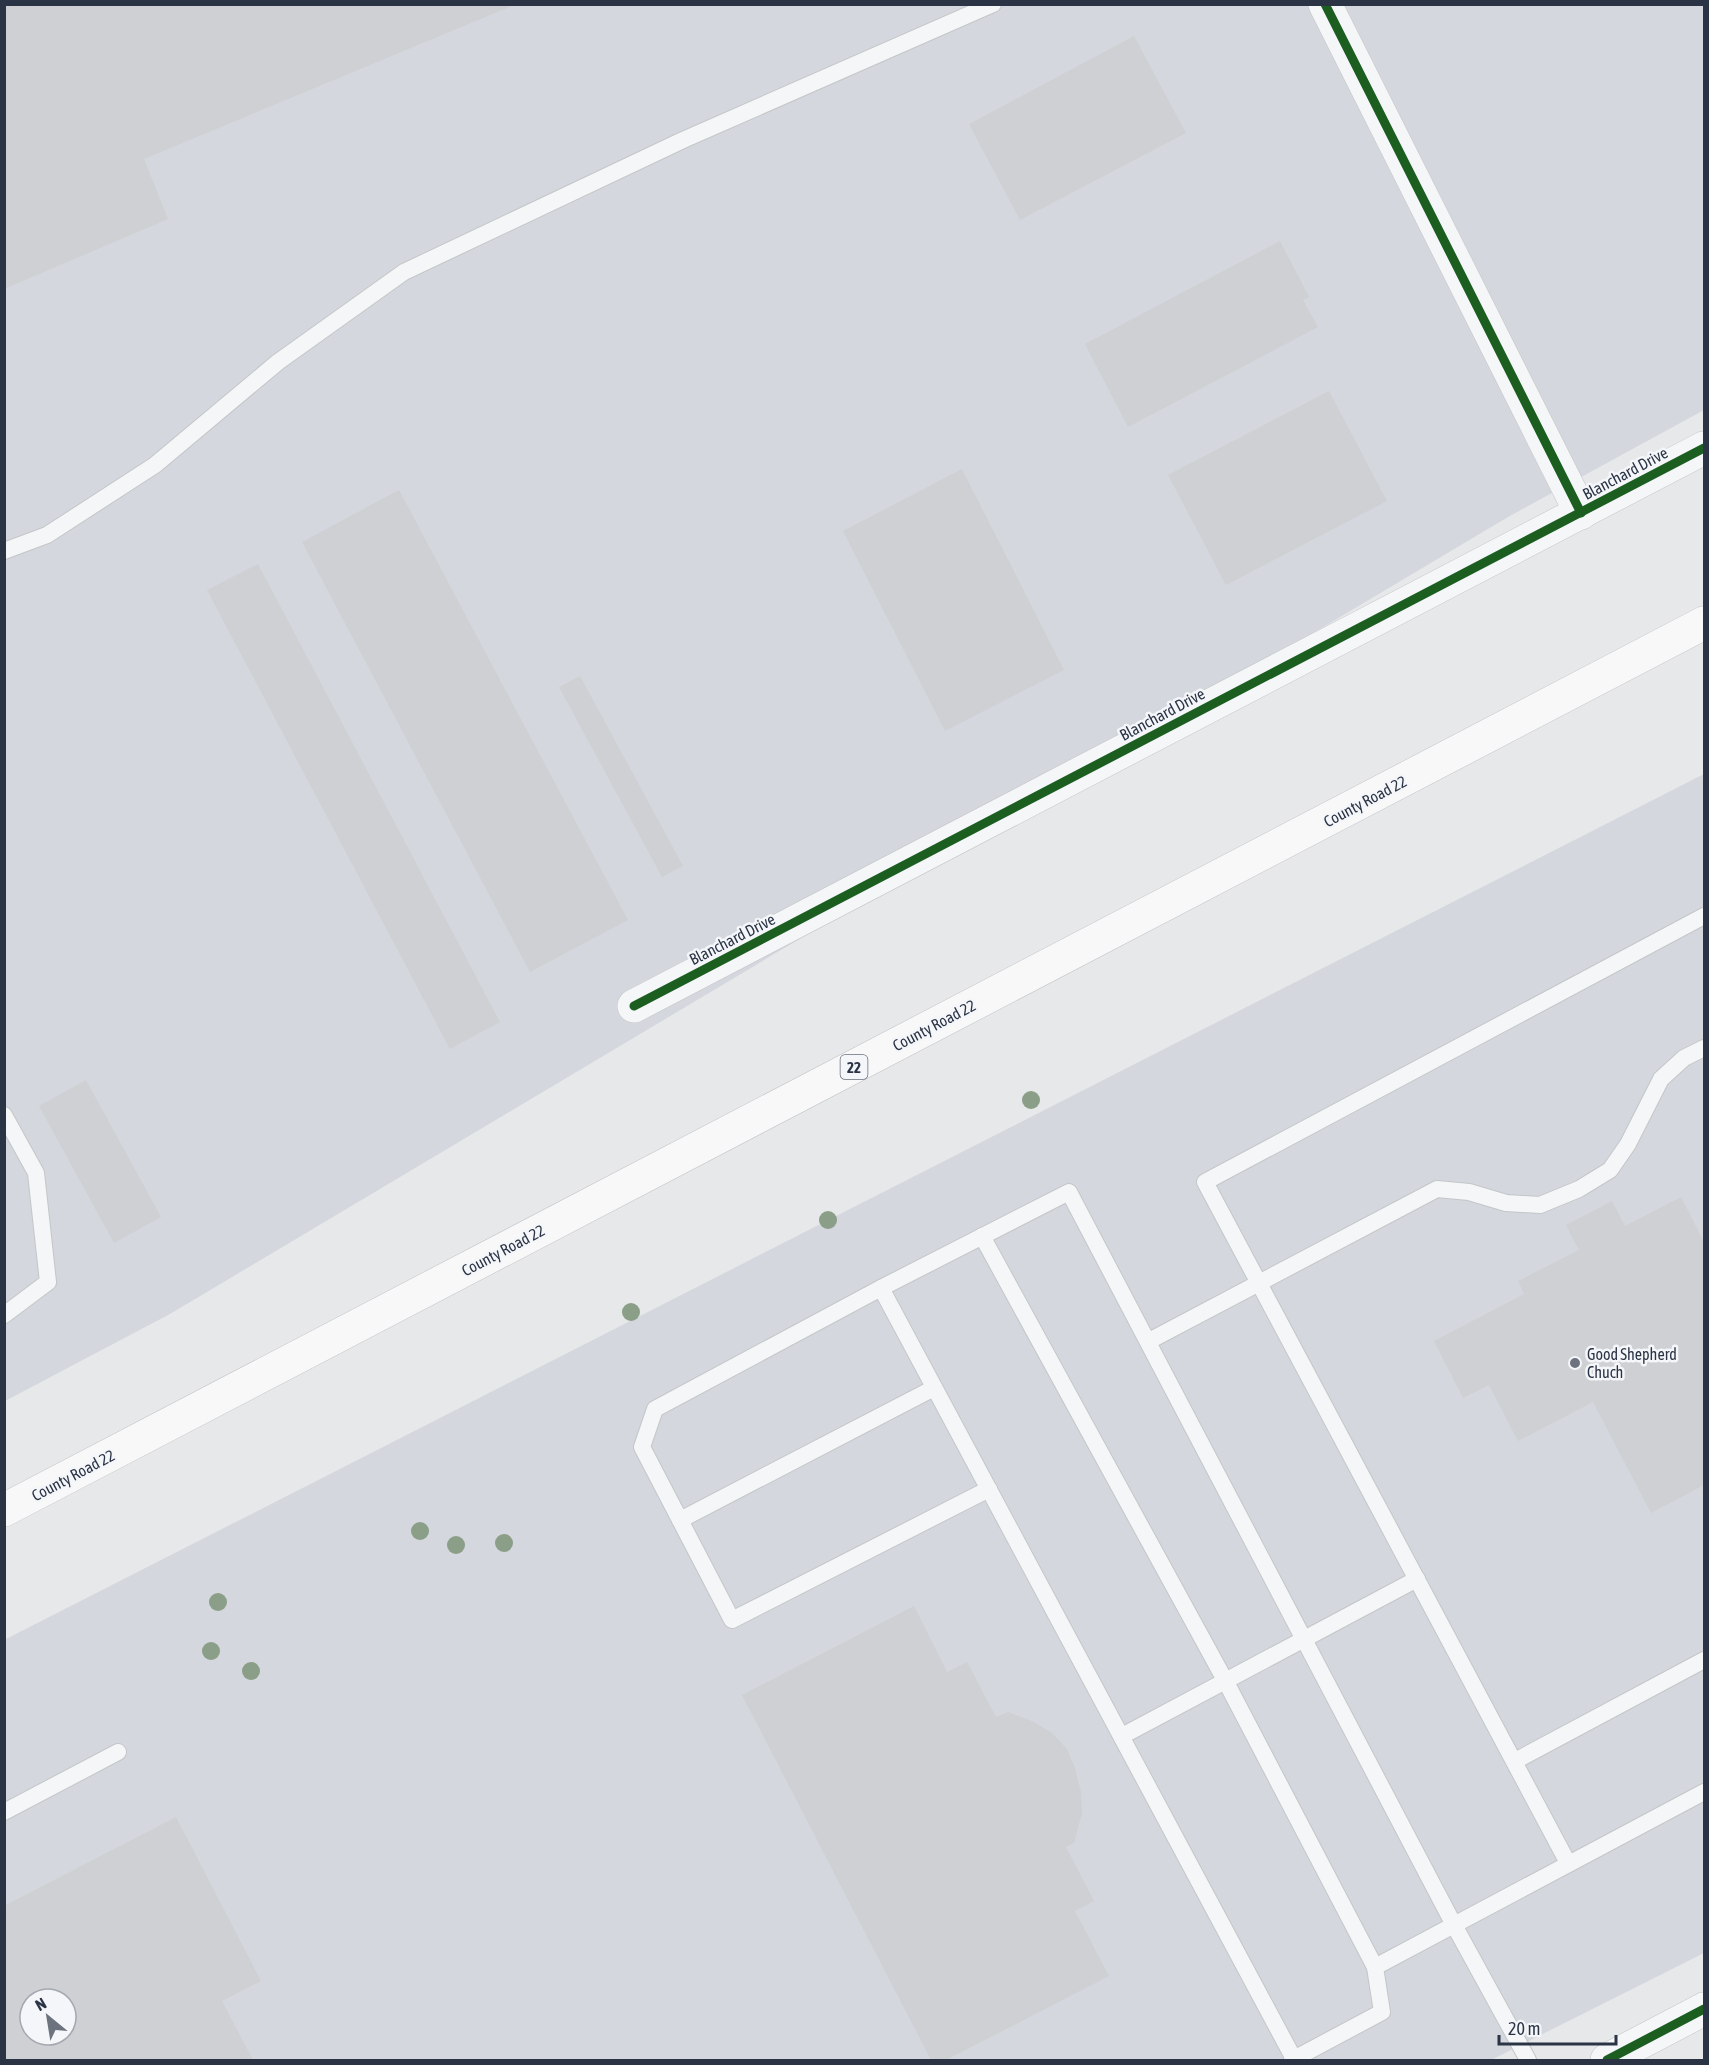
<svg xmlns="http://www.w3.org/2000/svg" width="1709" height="2065" viewBox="0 0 1709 2065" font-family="'Asap Condensed',sans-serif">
<rect width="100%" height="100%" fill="#e6e8ea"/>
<!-- built -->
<g fill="#d4d7dd" fill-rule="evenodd">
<polygon points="4,5 1704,5 1704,410 1508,517 170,1314 5,1401"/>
<path d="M1704 774V1953L1491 2060H5L4 1640ZM30 1999H66V2035H30Z"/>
</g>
<!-- building -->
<g fill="#ced0d3" fill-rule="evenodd">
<polygon points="4,4 514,4 514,5 144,159 168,219 4,289"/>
<polygon points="1134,36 1186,133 1020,220 969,124"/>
<polygon points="1280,241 1309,297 1303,300 1318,327 1128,427 1085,344"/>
<polygon points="1329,391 1387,501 1226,585 1168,475"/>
<polygon points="962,469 1064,670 945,731 843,531"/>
<polygon points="399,490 628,920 530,972 302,542"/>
<polygon points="258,564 500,1022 450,1049 207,590"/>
<polygon points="580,676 683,866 662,877 559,687"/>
<polygon points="86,1080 161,1217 114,1243 39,1106"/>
<polygon points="1681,1197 1704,1242 1704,1485 1651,1513 1593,1402 1518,1441 1489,1385 1463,1398 1434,1341 1524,1294 1518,1281 1579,1250 1566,1225 1612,1201 1625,1226"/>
<polygon points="914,1606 947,1672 967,1662 996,1717 1008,1712 1034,1722 1052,1733 1067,1749 1075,1768 1081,1792 1082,1813 1074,1843 1066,1847 1094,1901 1075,1911 1109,1976 946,2060 931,2060 742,1695"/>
<path d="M176 1817 261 1981 222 2001 253 2060H4V1906ZM30 1999H66V2035H30Z"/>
</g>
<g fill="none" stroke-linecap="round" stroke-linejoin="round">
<!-- service casing -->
<g stroke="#c4c6c8" stroke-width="18">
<g id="service">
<polyline points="4,551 47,535 155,465 278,362 404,272 683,140 993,4"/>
<polyline points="4,1115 36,1173 48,1282 4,1315"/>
<polyline points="982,1236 1226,1682 1375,1967"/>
<polyline points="881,1288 1294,2059"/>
<polyline points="1149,1341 1437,1189 1469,1192 1506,1203 1540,1205 1579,1189 1610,1170 1628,1144 1661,1079 1684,1058 1704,1048"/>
<polyline points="989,1489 732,1620 642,1447 655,1409 881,1288 1069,1192 1454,1925 1528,2060"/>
<polyline points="680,1520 934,1388"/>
<polyline points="1122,1736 1417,1579"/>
<polyline points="1515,1761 1704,1660"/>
<polyline points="4,1812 118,1752"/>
<polyline points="1568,1863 1205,1182 1704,916"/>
<polyline points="1292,2060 1382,2012 1375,1967 1704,1792"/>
</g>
</g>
<!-- minor casing -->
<g stroke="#c4c6c8" stroke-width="34">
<g id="minor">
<polyline points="1325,4 1581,513"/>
<polyline points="634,1006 1704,448"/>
<polyline points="1607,2060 1704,2009"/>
</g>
</g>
<!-- primary casing -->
<g stroke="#c2c5c8" stroke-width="34">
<polyline id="primary" points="4,1510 1704,623"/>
</g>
<!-- service -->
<use href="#service" stroke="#f5f6f7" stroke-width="16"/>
<!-- minor -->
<use href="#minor" stroke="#f5f6f7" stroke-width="33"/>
<!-- primary -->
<use href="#primary" stroke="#f8f8f8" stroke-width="33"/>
<!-- cycleway casing -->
<g stroke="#f4f6f9" stroke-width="13">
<g id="cycleway">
<polyline points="1325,4 1581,513"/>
<polyline points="634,1006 1704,448"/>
<polyline points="1607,2060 1704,2009"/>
</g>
</g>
<!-- cycleway -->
<use href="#cycleway" stroke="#1b5e20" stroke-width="9"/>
</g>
<!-- trees -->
<g fill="#8a9e88">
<circle cx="1031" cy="1100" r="9"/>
<circle cx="828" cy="1220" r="9"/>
<circle cx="631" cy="1312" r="9"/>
<circle cx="420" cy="1531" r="9"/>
<circle cx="504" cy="1543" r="9"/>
<circle cx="456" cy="1545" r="9"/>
<circle cx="218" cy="1602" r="9"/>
<circle cx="211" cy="1651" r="9"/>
<circle cx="251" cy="1671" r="9"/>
</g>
<!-- markers -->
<circle fill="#6c737f" stroke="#f4f6f9" stroke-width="2" cx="1575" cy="1363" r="6"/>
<g text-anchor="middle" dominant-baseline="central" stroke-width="5" stroke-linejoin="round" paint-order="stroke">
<!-- shield labels -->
<rect fill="#f4f6f9" stroke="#676e7b" stroke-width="1.5" x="840.5" y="1055" width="27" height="24" rx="4.5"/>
<g font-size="15" font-weight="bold" fill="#2b3445">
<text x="854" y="1067">22</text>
</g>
<!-- street labels -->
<g font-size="16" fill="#2b3445" stroke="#f4f6f9">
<text transform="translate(1625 473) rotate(-28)">Blanchard Drive</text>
<text transform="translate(1162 714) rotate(-28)">Blanchard Drive</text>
<text transform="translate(1365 801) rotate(-28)">County Road 22</text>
<text transform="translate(732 939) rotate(-27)">Blanchard Drive</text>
<text transform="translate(934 1025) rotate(-28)">County Road 22</text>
<text transform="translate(503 1250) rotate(-28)">County Road 22</text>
<text transform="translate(73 1475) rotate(-28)">County Road 22</text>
</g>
<!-- poi labels -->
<g font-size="16" fill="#2b3445" stroke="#f4f6f9" text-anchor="start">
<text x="1587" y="1354">Good Shepherd<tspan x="1587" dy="18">Chuch</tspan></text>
</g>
</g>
<!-- border -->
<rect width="1709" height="2065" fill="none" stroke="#2b3445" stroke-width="12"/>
<!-- north arrow -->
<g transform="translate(48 2017) rotate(330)"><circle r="28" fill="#f4f6f9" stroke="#a4a8b1" stroke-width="1.5"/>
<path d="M0-4.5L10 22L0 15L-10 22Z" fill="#6c737f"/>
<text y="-9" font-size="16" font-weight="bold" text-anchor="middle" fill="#2b3445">N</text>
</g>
<!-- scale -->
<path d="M1499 2035v9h117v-9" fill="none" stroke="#2b3445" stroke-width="3"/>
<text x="1508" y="2035" font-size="18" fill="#2b3445" stroke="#f4f6f9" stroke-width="4.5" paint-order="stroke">20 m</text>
</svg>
